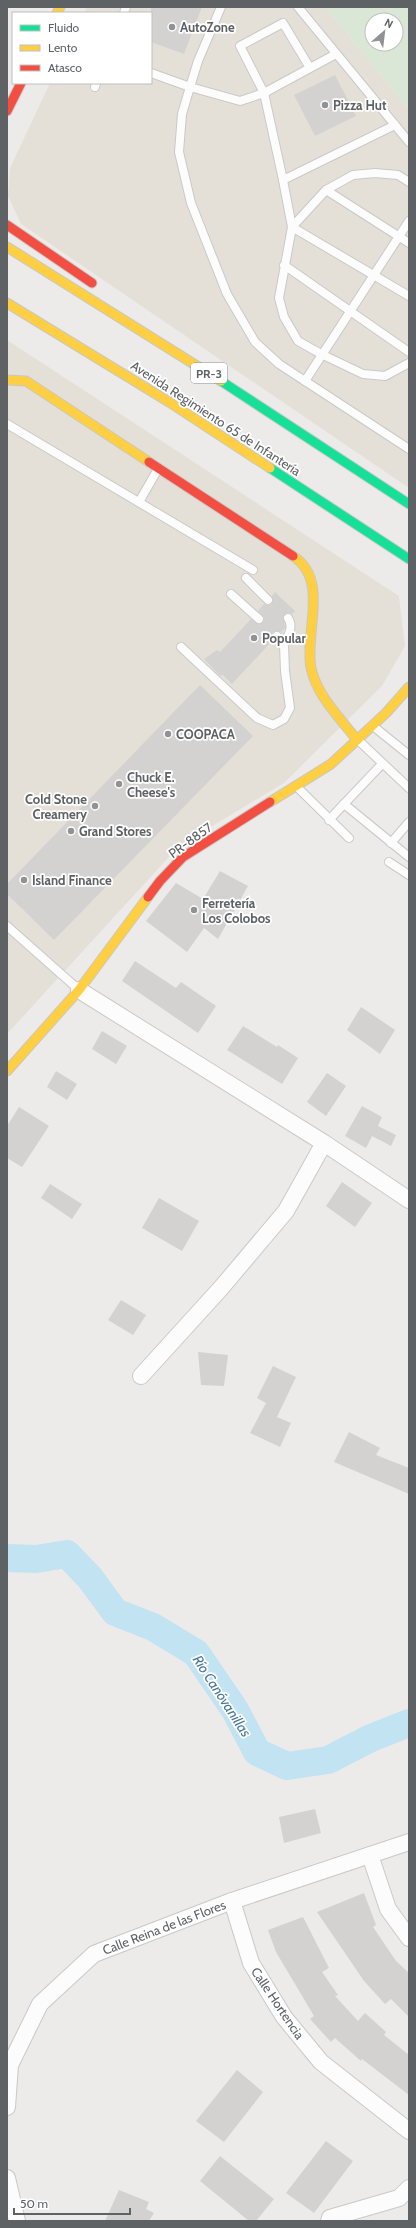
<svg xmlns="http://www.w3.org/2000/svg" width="416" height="2228" viewBox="0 0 416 2228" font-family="Cabin,sans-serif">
<rect width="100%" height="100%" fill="#edebe9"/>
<!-- commercial -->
<g fill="#e5e0d7">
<polygon points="87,7 325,7 409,110 409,488 21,224 8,196 10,168 50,83 151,83 151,13 84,13"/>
<polygon points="7,340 399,596 405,646 382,686 284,783 179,846 7,1034"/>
</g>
<!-- green -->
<path fill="#dae7d6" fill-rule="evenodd" d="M325 7H409V110ZM372 20H396V44H372Z"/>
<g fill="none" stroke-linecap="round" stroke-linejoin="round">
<!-- river -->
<polyline stroke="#c2e3f2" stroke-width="28" points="7,1558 36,1559 67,1554 90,1578 115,1612 153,1627 196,1653 235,1710 257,1752 287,1766 328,1760 371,1738 409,1723"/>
</g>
<!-- building -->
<g fill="#d4d2d1">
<polygon points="151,7 202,7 184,54 151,42"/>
<polygon points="335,75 356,116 315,136 294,95"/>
<polygon points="275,592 295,611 292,614 288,613 284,615 285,628 281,632 277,631 273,632 272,636 273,640 232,684 223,675 220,676 204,659 217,650 220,652 251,619 258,624 263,623 264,617 258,611 264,604 269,605 272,604 272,596"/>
<polygon points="200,685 253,736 54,940 7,894 7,884"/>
<polygon points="220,871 248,886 218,939 204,928 187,952 146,921 176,883 203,899"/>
<polygon points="135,961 176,988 181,982 216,1006 198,1033 122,981"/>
<polygon points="361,1007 395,1030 380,1054 347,1030"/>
<polygon points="243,1026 277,1047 278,1045 298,1058 282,1084 227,1050"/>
<polygon points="102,1031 127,1046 116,1064 92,1049"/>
<polygon points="56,1071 77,1084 67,1100 47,1087"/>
<polygon points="327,1073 346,1086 326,1116 307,1102"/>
<polygon points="362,1106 382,1117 378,1126 396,1135 391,1146 372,1136 366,1148 345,1136"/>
<polygon points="19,1107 49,1126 22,1167 7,1158 7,1126"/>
<polygon points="342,1182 372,1203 355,1227 326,1206"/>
<polygon points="50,1184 82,1204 72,1219 41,1198"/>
<polygon points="159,1198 199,1221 182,1251 142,1228"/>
<polygon points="121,1300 146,1315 133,1335 108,1320"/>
<polygon points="198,1352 228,1355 224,1386 201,1385"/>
<polygon points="273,1366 296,1377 277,1417 291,1423 280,1447 250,1433 266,1403 257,1398"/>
<polygon points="349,1432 380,1448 376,1455 409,1468 409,1494 334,1462"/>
<polygon points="315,1809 321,1833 284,1843 279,1817"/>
<polygon points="364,1893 376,1925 373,1927 396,1961 409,1973 409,2017 391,1999 385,2004 364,1981 317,1912"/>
<polygon points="303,1917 329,1968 322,1972 338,1995 335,1996 358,2021 365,2013 386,2032 384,2035 409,2055 409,2095 362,2059 361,2061 335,2038 331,2042 310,2019 314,2016 276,1952 268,1930"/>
<polygon points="237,2070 263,2092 224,2142 196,2121"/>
<polygon points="326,2141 353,2161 314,2213 286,2193"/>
<polygon points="220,2156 274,2199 256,2221 249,2221 200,2181"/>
<polygon points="119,2190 149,2202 146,2209 154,2213 149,2221 105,2221"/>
</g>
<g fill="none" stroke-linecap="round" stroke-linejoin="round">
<!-- lane casing -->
<g stroke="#cac9c8" stroke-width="10">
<g id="lane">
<polyline points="221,7 198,61 190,87 182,114 179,152 191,203 227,294 255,342 279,364 409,449"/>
<polyline points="298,7 409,142"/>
<polyline points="124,13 126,7"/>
<polyline points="310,68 264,93 240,46 283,23 310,68 336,54"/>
<polyline points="151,73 190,87 240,101 264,93 283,180"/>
<polyline points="95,87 96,83"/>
<polyline points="395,125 283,180 292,227 409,296"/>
<polyline points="409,182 398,175 375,173 353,175 326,190 292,227 279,298 284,317 298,341 321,354 363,374 385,376 409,363"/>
<polyline points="326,190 409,243"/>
<polyline points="284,265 409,352"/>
<polyline points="305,381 409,221"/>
<polyline points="7,424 253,570"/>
<polyline points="139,502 158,469"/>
<polyline points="246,578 268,600"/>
<polyline points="231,594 259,619"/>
<path d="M284 645C288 636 294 627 288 618"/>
<polyline points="181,647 257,718 273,725 284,719 290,708 285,671 284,645 277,636"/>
<polyline points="373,726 409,755"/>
<polyline points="358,740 409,788"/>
<polyline points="382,764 344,804 409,857"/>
<polyline points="297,787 349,838"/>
<polyline points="329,820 344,804"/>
<polyline points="391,843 409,822"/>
<polyline points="389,862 409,875"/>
<polyline points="7,926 78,989"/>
</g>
</g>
<!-- street casing -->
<g stroke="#cac9c8" stroke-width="18">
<g id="street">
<polyline points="79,990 324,1143 409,1200"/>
<polyline points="141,1376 221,1288 286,1211 324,1143"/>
<polyline points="370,1855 388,1909 409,1938"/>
<polyline points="232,1901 251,1963 284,2017 321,2062 409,2131"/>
<polyline points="7,2107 10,2065 40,2004 94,1954 232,1901 409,1842"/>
<polyline points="7,2178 17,2221"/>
<polyline points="329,2221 330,2218 399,2198 409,2188"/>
</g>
</g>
<!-- fast casing -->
<g stroke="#c7c8c8" stroke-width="11">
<g id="fast">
<polyline points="221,381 409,504"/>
<polyline points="270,468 409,559"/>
</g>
</g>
<!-- slow casing -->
<g stroke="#c7c8c8" stroke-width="11">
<g id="slow">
<polyline points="57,13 60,7"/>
<polyline points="7,247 221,381"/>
<polyline points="7,303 169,402 270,468"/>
<polyline points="7,380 26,381 149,462"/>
<path d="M293 556C330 580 304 633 311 668 317 696 340 718 357 740"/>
<polyline points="270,802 331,764 386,713 409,687"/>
<polyline points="7,1071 79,990 148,897"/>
</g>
</g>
<!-- jam casing -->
<g stroke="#c7c8c8" stroke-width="11">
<g id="jam">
<polyline points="7,111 21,83"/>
<polyline points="7,225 92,283"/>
<polyline points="149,462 293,556"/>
<polyline points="148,897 160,881 183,857 270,802"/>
</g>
</g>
<!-- lane -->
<use href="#lane" stroke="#fcfcfc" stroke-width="8"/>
<!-- street -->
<use href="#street" stroke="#fcfcfc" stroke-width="16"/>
<!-- fast -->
<use href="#fast" stroke="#16e098" stroke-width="9"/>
<!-- slow -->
<use href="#slow" stroke="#ffcf43" stroke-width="9"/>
<!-- jam -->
<use href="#jam" stroke="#f24e42" stroke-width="9"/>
</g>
<!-- markers -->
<g fill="#909293" stroke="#fff" stroke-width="1.5">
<circle cx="172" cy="27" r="4"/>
<circle cx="325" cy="105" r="4"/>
<circle cx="254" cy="638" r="4"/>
<circle cx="168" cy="734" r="4"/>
<circle cx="119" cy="784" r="4"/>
<circle cx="95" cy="806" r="4"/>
<circle cx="71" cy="831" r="4"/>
<circle cx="24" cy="880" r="4"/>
<circle cx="194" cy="910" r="4"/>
</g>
<g text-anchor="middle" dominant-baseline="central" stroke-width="3.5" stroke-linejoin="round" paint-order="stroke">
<!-- shield labels -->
<rect fill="#fff" stroke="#8e9193" stroke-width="1" x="191" y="363" width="36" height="20" rx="3"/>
<g font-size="12" font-weight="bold" fill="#5e6265">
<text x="209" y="373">PR-3</text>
</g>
<!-- poi labels -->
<g font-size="13" font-weight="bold" fill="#5e6265" stroke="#fff" text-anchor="start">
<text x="180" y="27">AutoZone</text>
<text x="333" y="105">Pizza Hut</text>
<text x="262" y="638">Popular</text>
<text x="176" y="734">COOPACA</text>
<text x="127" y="777">Chuck E.<tspan x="127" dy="15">Cheese's</tspan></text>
<text x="87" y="799" text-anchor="end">Cold Stone<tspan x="87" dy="15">Creamery</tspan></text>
<text x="79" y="831">Grand Stores</text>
<text x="32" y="880">Island Finance</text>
<text x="202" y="903">Ferretería<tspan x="202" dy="15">Los Colobos</tspan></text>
</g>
<!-- street labels -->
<g font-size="13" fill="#5e6265" stroke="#fff">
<text transform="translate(216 418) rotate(33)">Avenida Regimiento 65 de Infantería</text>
<text transform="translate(190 840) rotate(-36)">PR-8857</text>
<text transform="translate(164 1927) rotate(-21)">Calle Reina de las Flores</text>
<text transform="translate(278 2003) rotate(56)">Calle Hortencia</text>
</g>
<!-- water labels -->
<g font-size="14" font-style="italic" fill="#477796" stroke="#fff">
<text transform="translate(222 1696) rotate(57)">Río Canóvanillas</text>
</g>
</g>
<!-- border -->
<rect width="416" height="2228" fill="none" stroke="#5e6265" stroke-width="16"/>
<!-- legend -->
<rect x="12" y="12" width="140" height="72" fill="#ffffff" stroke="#bfc0c1"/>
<rect x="20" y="25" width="20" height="6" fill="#16e098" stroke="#bfc0c1"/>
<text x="48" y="32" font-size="12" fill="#5e6265">Fluido</text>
<rect x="20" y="45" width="20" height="6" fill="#ffcf43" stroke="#bfc0c1"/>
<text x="48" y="52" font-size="12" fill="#5e6265">Lento</text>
<rect x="20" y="65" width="20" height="6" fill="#f24e42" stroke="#bfc0c1"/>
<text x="48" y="72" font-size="12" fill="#5e6265">Atasco</text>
<!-- north arrow -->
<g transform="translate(384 32) rotate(28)"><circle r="19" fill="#ffffff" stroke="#bfc0c1"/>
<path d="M0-3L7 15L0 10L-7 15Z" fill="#909293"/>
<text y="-6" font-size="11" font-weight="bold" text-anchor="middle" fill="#5e6265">N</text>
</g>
<!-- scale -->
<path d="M14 2208v6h116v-6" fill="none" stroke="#5e6265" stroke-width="2"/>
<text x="20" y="2208" font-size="12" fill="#5e6265" stroke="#ffffff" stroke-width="3" paint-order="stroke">50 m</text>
</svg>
